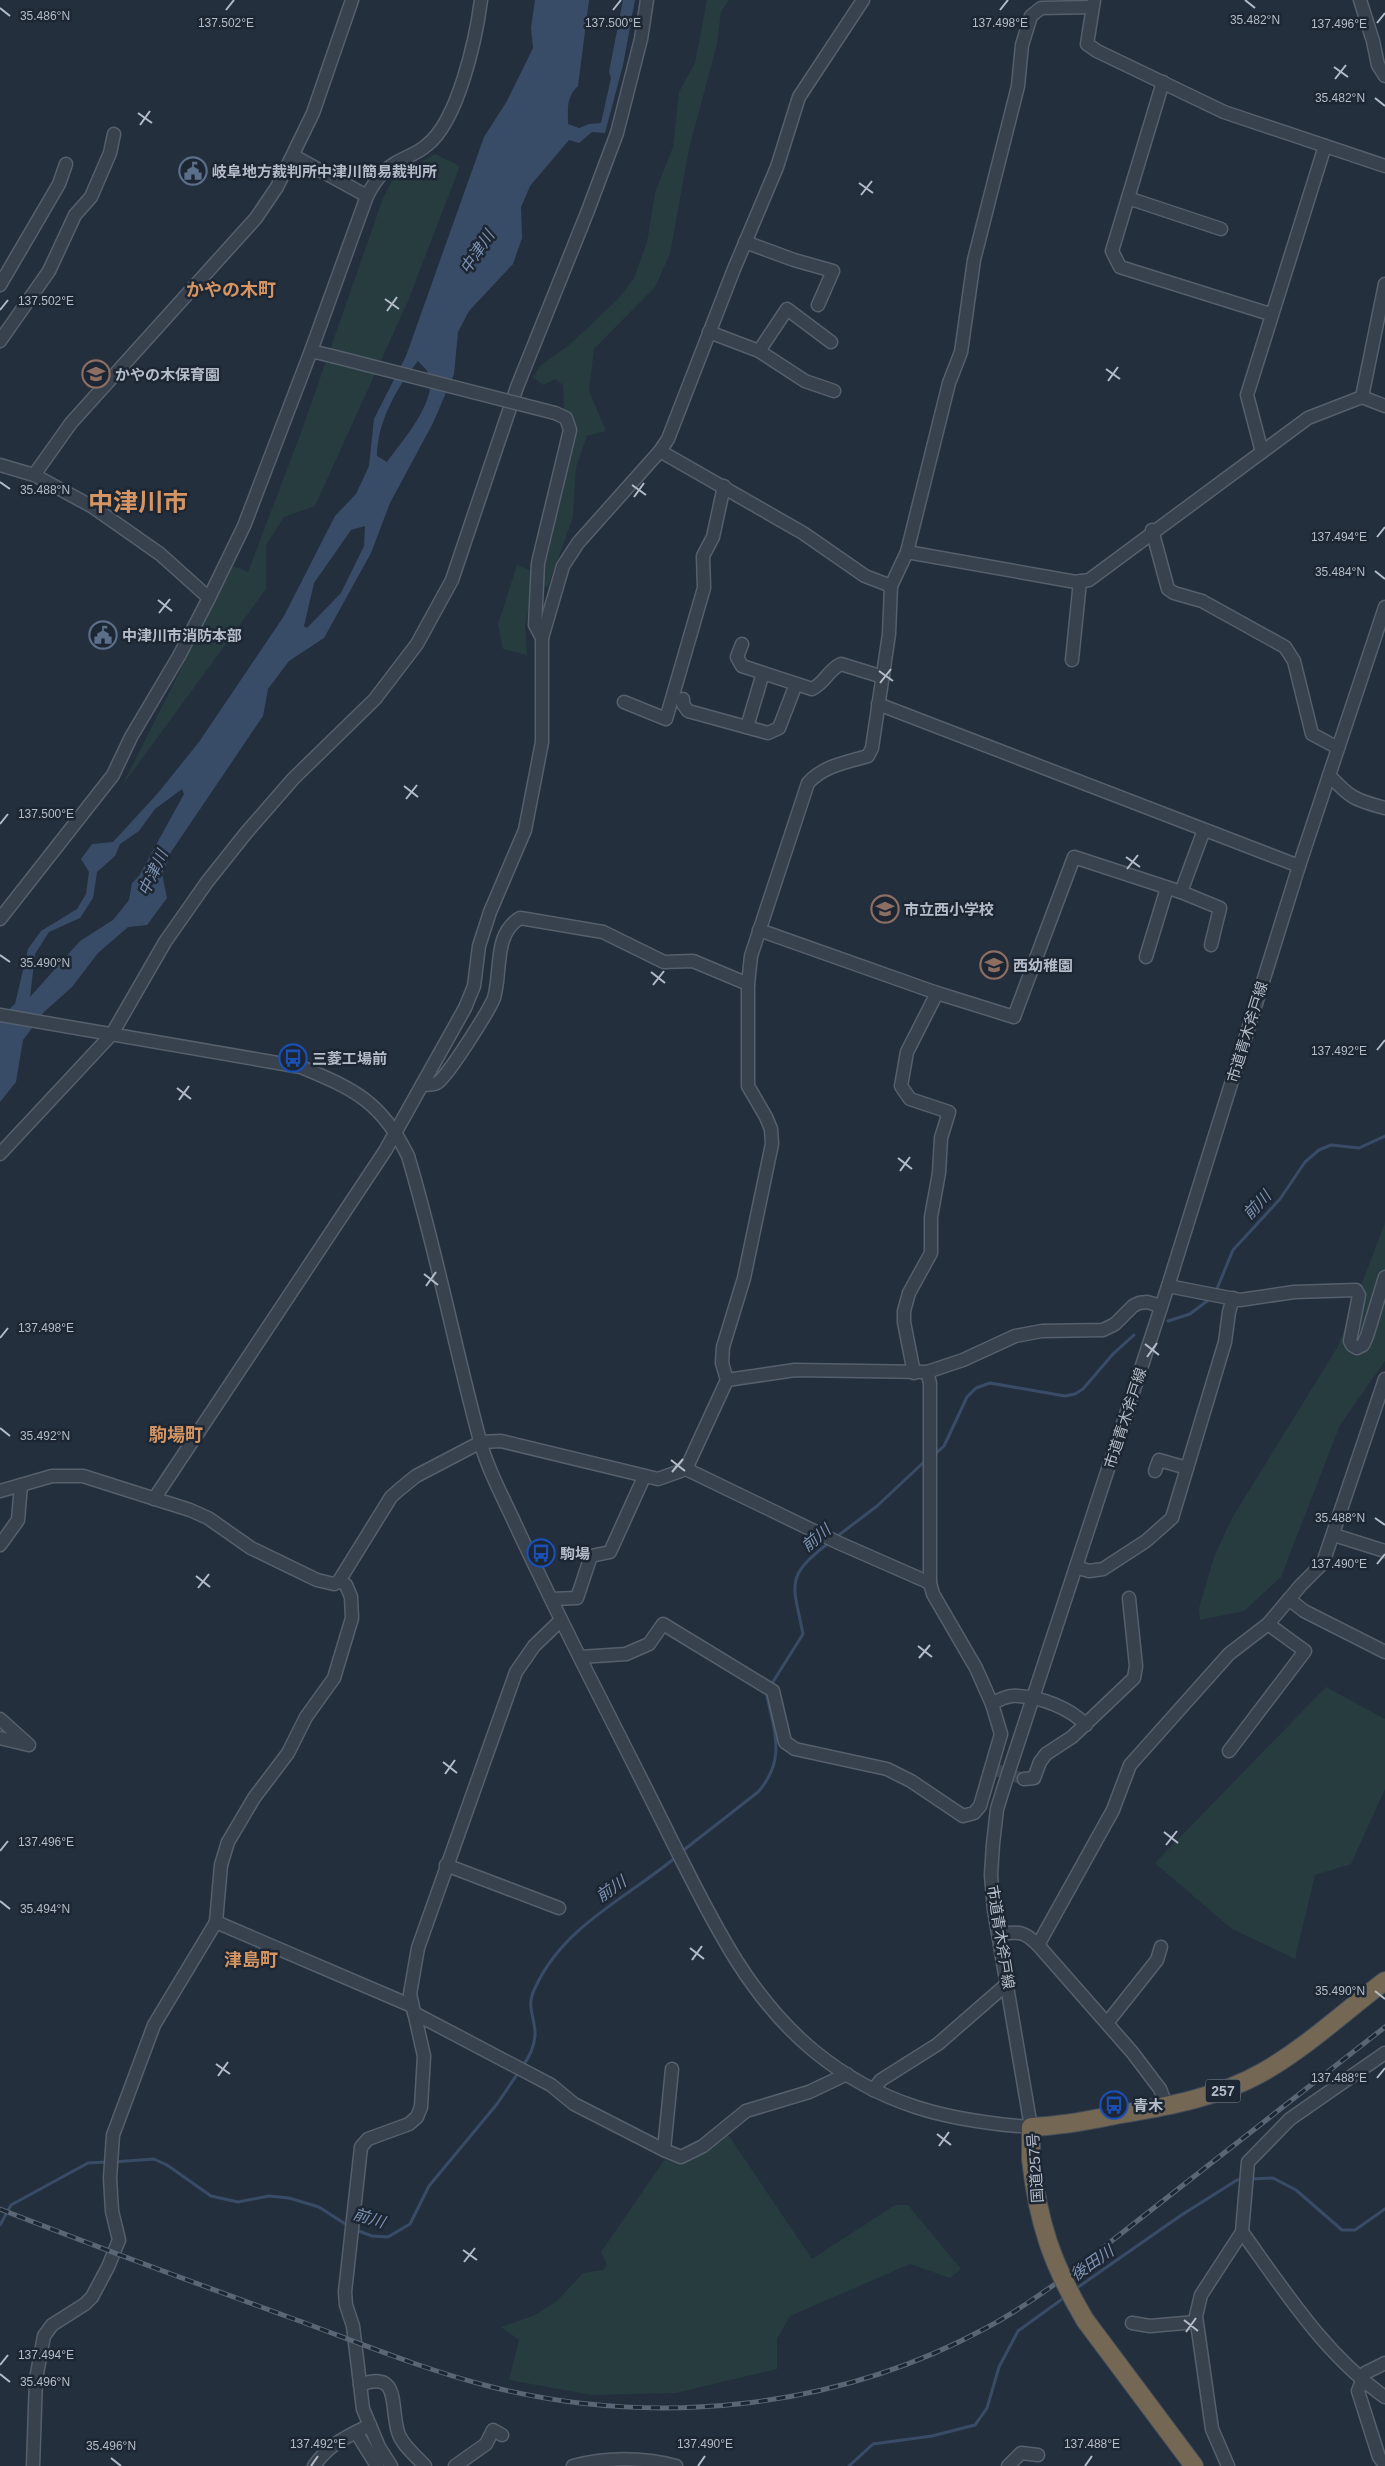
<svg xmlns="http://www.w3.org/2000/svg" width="1385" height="2466" viewBox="0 0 1385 2466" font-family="Arial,'Noto Sans JP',sans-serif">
<rect width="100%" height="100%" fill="#242f3e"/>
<!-- green -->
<g fill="#263c3f">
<polygon points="707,0 729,0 721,12 717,44 689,149 670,254 655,287 594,349 589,391 606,431 587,436 576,467 573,517 548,586 533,590 525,626 527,655 503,649 498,624 517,565 532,571 573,428 573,416 564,409 563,385 555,379 543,385 533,377 540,366 569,345 618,299 634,278 647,242 655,193 673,147 679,92 695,63"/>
<polygon points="435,154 460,166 408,301 315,506 284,517 266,545 266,589 122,786 233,566 248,572 303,427 383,198 393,179"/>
<polygon points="1385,1223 1385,1361 1340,1425 1281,1577 1244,1611 1200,1620 1199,1608 1214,1557 1232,1518 1337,1348"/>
<polygon points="1326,1687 1385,1719 1385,1789 1351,1864 1315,1875 1295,1959 1232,1929 1155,1863"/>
<polygon points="727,2133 812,2259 895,2205 908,2205 961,2269 950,2278 910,2264 790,2316 777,2339 777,2369 676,2393 592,2395 509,2380 519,2340 501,2327 533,2316 556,2302 583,2273 603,2270 607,2265 601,2252 665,2159 680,2164 708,2149"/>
</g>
<!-- water -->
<path fill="#394c67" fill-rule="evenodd" d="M535 0H589L578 86C566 97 568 108 568 124L579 128 589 124 601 123 611 78 609 72 623 0H635L623 65 605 133 592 132 579 143 569 140 530 186 521 207 522 238 513 264 469 311 458 332 454 374 433 423 390 503 371 553 324 638 289 661 268 689 263 716 171 852 162 874 167 898 147 925 128 927 98 953 72 987 44 1012 23 1040 16 1082 0 1102V1017L15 1004 28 949 41 931 77 909 86 894 89 872 81 859 92 844 113 842 158 793 199 742 284 616 335 516 356 494 369 466 374 419 406 356 484 137 507 101 533 48 531 28ZM418 361C421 365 427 369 428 373 440 399 401 442 387 462L377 456C377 422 397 387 418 361ZM365 526 364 546 341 593 307 628 304 626 314 583 351 530ZM182 789 184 794 139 876 132 883 129 900 113 920 80 941 30 997 35 954 49 932 80 918 93 898 97 872 115 856 120 844 139 831 155 809Z"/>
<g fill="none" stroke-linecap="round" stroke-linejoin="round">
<!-- stream -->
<g stroke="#394c67" stroke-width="3">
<polyline points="1216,1291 1233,1250 1280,1199 1305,1162 1319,1150 1331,1145 1359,1148 1385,1136"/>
<polyline points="1168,1321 1190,1314 1211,1298"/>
<polyline points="934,1455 944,1446 967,1397 976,1388 990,1383 1065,1396 1075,1394 1083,1389 1113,1354 1134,1335"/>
<polyline points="835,1538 877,1506 925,1461"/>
<path d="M771 1685 803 1634C793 1583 784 1577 830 1542"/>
<path d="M680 1853 758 1792C786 1760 775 1734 767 1696L769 1691"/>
<path d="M522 2067C528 2059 534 2047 535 2036 536 2017 525 2008 535 1988 563 1926 627 1898 676 1857"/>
<polyline points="113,2162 154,2159 167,2165 211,2196 238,2202 269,2196 289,2198 319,2207 350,2227"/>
<polyline points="1250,2179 1273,2178 1296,2190 1342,2230 1355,2230 1385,2209"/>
<polyline points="0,2225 11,2205 88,2163 107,2162"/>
<polyline points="356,2230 372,2236 388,2237 410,2224 429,2186 497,2104 518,2073"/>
<polyline points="1074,2290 1180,2216 1237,2180 1244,2180"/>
<polyline points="849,2466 873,2444 932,2436 975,2425 987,2408 999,2367 1018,2331 1065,2297"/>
</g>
<!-- minor-tunnel -->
<polyline stroke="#3a4453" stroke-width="12" stroke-dasharray="12 6" stroke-linecap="butt" points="996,1770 1024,1779"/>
<!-- minor casing -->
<g stroke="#565f6c" stroke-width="15">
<g id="minor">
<polyline points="1094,0 1087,44 1097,51 1224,112 1385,166"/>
<polyline points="1360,0 1373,41 1378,65 1385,76"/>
<polyline points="1163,82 1112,251 1120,267 1270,314"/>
<polyline points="294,156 367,196"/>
<polyline points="1128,198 1221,229"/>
<polyline points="745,242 794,260 833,271 818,305"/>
<polyline points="0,285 59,184 66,164"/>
<polyline points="709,332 759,351 805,381 834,391"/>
<polyline points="0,341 49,271 75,215 91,197 110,153 114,134"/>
<polyline points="311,351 332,356"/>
<polyline points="759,351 787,309 831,342"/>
<polyline points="1362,397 1385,284"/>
<polyline points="660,451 803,533 865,576 891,586"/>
<polyline points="1262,452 1247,395 1325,146"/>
<polyline points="0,465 34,475 93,507 160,554 209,598"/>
<polyline points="34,475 71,423 256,218 277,187 313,113 352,0"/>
<polyline points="1152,530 1168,589 1174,593 1202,601 1285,647 1294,661 1312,734 1338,748"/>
<polyline points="907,552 1076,582 1089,580 1308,418 1362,397 1385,406"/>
<polyline points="542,638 535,625 538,563 570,430 566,418 555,413"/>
<path d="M742 644 737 657 742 666 812 689C825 683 828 670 841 664L883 677"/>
<polyline points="1072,660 1080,581"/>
<polyline points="683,699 683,704 688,711 768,733 779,728 796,684"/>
<polyline points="624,702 666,719 704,588 703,556 713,537 724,486"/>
<polyline points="878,704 1299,866"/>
<polyline points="747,727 763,673"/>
<path d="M1329 775C1350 798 1355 800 1385 808"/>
<polyline points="1181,892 1204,830"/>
<path d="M0 919 113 775 131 737 179 656 209 598 244 526 311 351 367 196C374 183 381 172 394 164 405 157 417 154 427 145 458 121 476 39 481 0"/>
<polyline points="759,930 937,993 907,1052 901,1086 910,1099 949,1112 941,1138 939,1173 931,1217 931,1253 909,1293 904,1311 904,1322 914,1373"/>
<polyline points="1146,957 1167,888"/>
<polyline points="937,993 1014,1017 1074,857 1181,892 1220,908 1211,945"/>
<path d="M0 1015 301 1067C354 1089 382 1102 408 1156 436 1249 454 1344 479 1437 487 1469 504 1499 517 1528 541 1579 565 1628 590 1678 618 1733 646 1788 673 1843 711 1918 747 1996 814 2051 880 2105 947 2121 1031 2127L994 1910 991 1875 993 1844 997 1809 1007 1777 1168 1286 1299 866 1385 607"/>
<path d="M422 1085C426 1085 433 1085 437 1083 446 1079 490 1009 494 998 502 971 493 934 520 918L603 932 664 962 693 961 748 984"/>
<polyline points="0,1154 112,1034 165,942 207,882 246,833 293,779 375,699 417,644 452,580 517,387 587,213 617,133 641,39 647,0"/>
<polyline points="1168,1286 1240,1300 1294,1292 1356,1290 1359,1295 1350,1341 1352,1345 1357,1348 1363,1345 1367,1336 1385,1277"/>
<polyline points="727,1380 795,1370 927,1372 963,1360 1015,1336 1042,1331 1103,1330 1115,1324 1133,1306 1139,1303 1147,1302 1161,1306"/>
<polyline points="686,1469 839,1543 930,1583"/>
<polyline points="1155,1471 1159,1460 1187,1468"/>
<path d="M0 1491 52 1476H83L190 1510 208 1518 251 1548 317 1580 334 1584 339 1581 391 1497 400 1489 416 1476 481 1442 501 1441 658 1479 686 1469 727 1380 722 1363 723 1347 744 1278 772 1144 771 1129 766 1117 748 1086V984L751 956 808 783C823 766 847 762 868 756L872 748 889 634 891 586 907 552 949 383 961 352 974 260 1018 86 1022 45 1031 16 1041 8 1091 7"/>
<polyline points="154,1499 385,1151 465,1008 474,986 479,946 490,912 525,830 542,742 542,638 563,566 578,543 660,451 668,439 734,269 777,167 799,97 863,0"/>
<polyline points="1334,1535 1385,1551"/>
<polyline points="0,1545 18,1520 21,1485"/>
<polyline points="1076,1567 1089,1571 1103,1569 1146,1541 1172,1518 1225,1342 1229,1312 1233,1298"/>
<polyline points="551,1599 577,1598 591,1556 610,1552 644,1477"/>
<polyline points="1289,1599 1304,1611 1385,1652"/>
<polyline points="580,1657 626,1654 649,1644 663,1624 773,1691 785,1742 795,1749 887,1769 911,1781 963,1816 974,1813 980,1806 1001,1734 992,1704 976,1668 933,1594 930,1583 930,1383 927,1372"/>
<path d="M992 1704C1000 1699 1009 1695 1018 1696 1041 1697 1070 1708 1086 1725"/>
<polyline points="0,1719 29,1745 0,1738"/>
<polyline points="1229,1751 1305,1651 1268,1624"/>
<polyline points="1024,1779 1034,1778 1040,1762 1046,1754 1072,1737 1134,1678 1136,1666 1129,1598"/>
<polyline points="446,1865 559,1908"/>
<polyline points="216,1922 412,2006"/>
<path d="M999 1934C1018 1932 1023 1930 1038 1945L1132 2052 1160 2089 1167 2107"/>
<polyline points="1038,1945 1113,1810 1130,1765 1229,1654 1268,1624 1301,1585 1323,1563 1385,1379"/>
<polyline points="414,2013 551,2085 574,2104 664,2150"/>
<polyline points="1107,2023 1157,1960 1161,1947"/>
<polyline points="672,2069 664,2150 681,2157 703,2146 746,2111 809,2092 847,2074"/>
<polyline points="873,2090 881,2080 938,2044 1008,1983"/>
<path d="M1242 2232C1284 2290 1325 2355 1385 2397"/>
<polyline points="1132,2323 1150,2326 1196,2322"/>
<polyline points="1385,2363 1365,2373 1358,2391 1379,2457 1385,2465"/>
<path d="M360 2385C401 2369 390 2407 398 2432 401 2444 417 2457 425 2466"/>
<polyline points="356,2432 377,2466"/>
<polyline points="33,2466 36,2379 44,2336 52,2325 85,2304 92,2297 108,2267 119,2240 112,2211 110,2178 113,2135 154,2025 216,1922 221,1865 228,1842 254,1798 288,1753 306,1717 334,1678 352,1618 351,1597 346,1585 339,1581"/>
<path d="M314 2466C329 2444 346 2437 370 2425"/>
<polyline points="391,2466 379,2447 363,2409 353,2326 346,2305 345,2292 361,2147 368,2139 409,2124 417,2117 421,2107 424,2056 410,1994 418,1948 516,1672 534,1646 561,1620"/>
<polyline points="455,2466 486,2444 493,2430 502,2435"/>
<path d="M573 2466C606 2457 643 2457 676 2466"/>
<polyline points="1008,2466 1021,2453 1038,2455"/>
<polyline points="1228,2466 1212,2429 1196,2316 1201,2295 1242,2232 1248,2162 1290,2119 1385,2053"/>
</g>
</g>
<!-- highway casing -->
<g stroke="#434c59" stroke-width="20">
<g id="highway">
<path d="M1031 2159V2127C1063 2126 1089 2120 1121 2114 1170 2106 1219 2097 1263 2072 1307 2047 1345 2011 1385 1981"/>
<polyline points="1085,2320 1194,2466"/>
</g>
</g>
<!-- minor -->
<use href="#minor" stroke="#38414e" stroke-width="12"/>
<!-- highway -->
<use href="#highway" stroke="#746855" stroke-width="18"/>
<!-- rail casing -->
<g stroke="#5a6575" stroke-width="5">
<path id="rail" d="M0 2209C97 2247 195 2283 294 2319 357 2342 422 2369 488 2386 653 2428 835 2410 986 2328 1016 2312 1044 2292 1072 2272L1385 2027"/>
</g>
<!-- rail -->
<use href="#rail" stroke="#1d2633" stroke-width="3" stroke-dasharray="9" stroke-linecap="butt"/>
<!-- minor-bridge casing -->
<g stroke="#565f6c" stroke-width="15" stroke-linecap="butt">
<polyline id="minor-bridge" points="332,356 555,413"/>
</g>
<!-- highway-bridge casing -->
<g stroke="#434c59" stroke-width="20" stroke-linecap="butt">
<path id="highway-bridge" d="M1031 2159C1038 2223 1052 2264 1085 2320"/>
</g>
<!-- minor-bridge -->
<use href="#minor-bridge" stroke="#38414e" stroke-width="12"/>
<!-- highway-bridge -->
<use href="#highway-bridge" stroke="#746855" stroke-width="18"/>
</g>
<!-- ticks -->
<path fill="none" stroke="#b4bcc9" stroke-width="2" d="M1245 0 1255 8M0 8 10 16M226 10 234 0M613 10 621 0M1000 10 1008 0M1377 23 1385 13M1334 67 1348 77M1335 79 1346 65M1375 98 1385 106M138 113 152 123M140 125 150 111M859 183 873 193M861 195 872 181M385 299 399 309M0 310 8 300M387 311 397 297M1106 369 1120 379M1108 381 1118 367M0 482 10 489M632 485 646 495M634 497 644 483M1377 537 1385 527M1375 571 1385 579M158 600 172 611M159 613 170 599M879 671 893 681M880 683 891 669M404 786 418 797M406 799 417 785M0 824 8 814M1126 857 1140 867M1127 869 1138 855M0 955 10 962M651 972 665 983M653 985 664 971M1377 1050 1385 1040M177 1088 191 1099M179 1100 189 1086M898 1158 912 1169M900 1171 910 1157M424 1274 438 1285M426 1286 436 1272M0 1338 8 1328M1145 1344 1159 1355M1147 1357 1157 1343M0 1428 10 1436M671 1460 685 1471M672 1472 683 1459M1375 1518 1385 1525M1377 1564 1385 1554M196 1576 210 1587M198 1588 209 1574M918 1646 932 1657M919 1658 930 1645M443 1762 457 1773M445 1774 455 1760M1164 1832 1178 1843M1166 1845 1177 1831M0 1851 8 1841M0 1901 10 1909M690 1948 704 1959M692 1960 702 1946M1375 1991 1385 1999M216 2064 230 2074M218 2076 228 2062M1377 2078 1385 2068M937 2134 951 2145M939 2146 949 2132M463 2250 477 2260M464 2262 475 2248M1184 2320 1198 2331M1186 2332 1196 2318M0 2365 8 2355M0 2374 10 2382M111 2458 121 2466M311 2466 318 2456M698 2466 705 2456M1085 2466 1092 2456"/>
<!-- icons -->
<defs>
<g id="civic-ring" transform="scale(1.4375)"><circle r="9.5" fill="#1d2633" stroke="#5c6f8a" stroke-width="1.5"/><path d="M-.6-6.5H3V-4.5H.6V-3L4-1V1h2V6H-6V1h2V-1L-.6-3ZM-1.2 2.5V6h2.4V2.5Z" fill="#5c6f8a"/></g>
<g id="school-ring" transform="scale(1.4375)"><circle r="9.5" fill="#1d2633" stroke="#8d6e63" stroke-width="1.5"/><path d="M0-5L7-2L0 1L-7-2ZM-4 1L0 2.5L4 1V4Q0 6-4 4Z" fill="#8d6e63"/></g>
<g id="bus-ring" transform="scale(1.4375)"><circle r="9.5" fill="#1d2633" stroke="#1a4fb4" stroke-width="1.5"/><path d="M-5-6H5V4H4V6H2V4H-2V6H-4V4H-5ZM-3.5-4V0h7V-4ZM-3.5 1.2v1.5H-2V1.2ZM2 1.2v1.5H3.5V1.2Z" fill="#1a4fb4"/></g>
</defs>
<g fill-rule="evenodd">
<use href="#civic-ring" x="193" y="171"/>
<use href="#school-ring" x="96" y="374"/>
<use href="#civic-ring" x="103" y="635"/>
<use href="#school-ring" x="885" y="909"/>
<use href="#school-ring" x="994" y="965"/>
<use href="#bus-ring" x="293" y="1058"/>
<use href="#bus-ring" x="541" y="1553"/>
<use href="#bus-ring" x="1114" y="2105"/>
</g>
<g text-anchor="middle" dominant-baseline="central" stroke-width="5" stroke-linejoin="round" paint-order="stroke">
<!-- shield labels -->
<rect fill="#1d2633" stroke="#878f9c" stroke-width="1" x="1205.5" y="2079.5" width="35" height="23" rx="4"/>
<g font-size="14" font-weight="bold" fill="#b4bcc9">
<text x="1223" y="2091">257</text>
</g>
<!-- poi labels -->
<g font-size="15" font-weight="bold" fill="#b4bcc9" stroke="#1d2633" text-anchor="start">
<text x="212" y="171">岐阜地方裁判所中津川簡易裁判所</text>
<text x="115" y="374">かやの木保育園</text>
<text x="122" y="635">中津川市消防本部</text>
<text x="904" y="909">市立西小学校</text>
<text x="1013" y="965">西幼稚園</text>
<text x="312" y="1058">三菱工場前</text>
<text x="560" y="1553">駒場</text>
<text x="1133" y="2105">青木</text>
</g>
<!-- street labels -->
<g font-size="15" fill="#b4bcc9" stroke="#1d2633">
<text transform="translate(1247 1032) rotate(-73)">市道青木斧戸線</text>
<text transform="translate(1125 1418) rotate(-72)">市道青木斧戸線</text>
<text transform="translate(1001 1937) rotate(81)">市道青木斧戸線</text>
<text transform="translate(1035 2168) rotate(-94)">国道257号</text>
</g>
<!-- water labels -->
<g font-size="16" font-style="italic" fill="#7c92b1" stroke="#1d2633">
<text transform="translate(477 252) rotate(-56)">中津川</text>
<text transform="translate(153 873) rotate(-65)">中津川</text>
<text transform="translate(1257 1205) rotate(-47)">前川</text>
<text transform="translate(816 1538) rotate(-40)">前川</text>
<text transform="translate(611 1889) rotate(-34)">前川</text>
<text transform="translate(369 2218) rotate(17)">前川</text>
<text transform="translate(1092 2263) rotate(-35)">後田川</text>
</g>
<!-- quarter labels -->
<g font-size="18" font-weight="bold" fill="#d59563" stroke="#1d2633">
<text x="231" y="290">かやの木町</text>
<text x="176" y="1435">駒場町</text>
<text x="251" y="1960">津島町</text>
</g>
<!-- town labels -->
<g font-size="25" font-weight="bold" fill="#d59563" stroke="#1d2633">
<text x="138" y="502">中津川市</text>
</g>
</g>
<g font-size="12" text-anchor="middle" fill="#b4bcc9" stroke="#1d2633" stroke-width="5" stroke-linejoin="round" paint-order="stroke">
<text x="45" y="20">35.486°N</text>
<text x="1255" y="24">35.482°N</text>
<text x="226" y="27">137.502°E</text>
<text x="613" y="27">137.500°E</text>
<text x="1000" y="27">137.498°E</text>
<text x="1339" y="28">137.496°E</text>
<text x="1340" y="102">35.482°N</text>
<text x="46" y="305">137.502°E</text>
<text x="45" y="494">35.488°N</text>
<text x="1339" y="541">137.494°E</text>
<text x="1340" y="576">35.484°N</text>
<text x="46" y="818">137.500°E</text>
<text x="45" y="967">35.490°N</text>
<text x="1339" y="1055">137.492°E</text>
<text x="46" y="1332">137.498°E</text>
<text x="45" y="1440">35.492°N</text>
<text x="1340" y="1522">35.488°N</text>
<text x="1339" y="1568">137.490°E</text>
<text x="46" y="1846">137.496°E</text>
<text x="45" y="1913">35.494°N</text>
<text x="1340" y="1995">35.490°N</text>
<text x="1339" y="2082">137.488°E</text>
<text x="46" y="2359">137.494°E</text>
<text x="45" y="2386">35.496°N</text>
<text x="318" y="2448">137.492°E</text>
<text x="705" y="2448">137.490°E</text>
<text x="1092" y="2448">137.488°E</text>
<text x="111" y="2450">35.496°N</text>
</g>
</svg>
